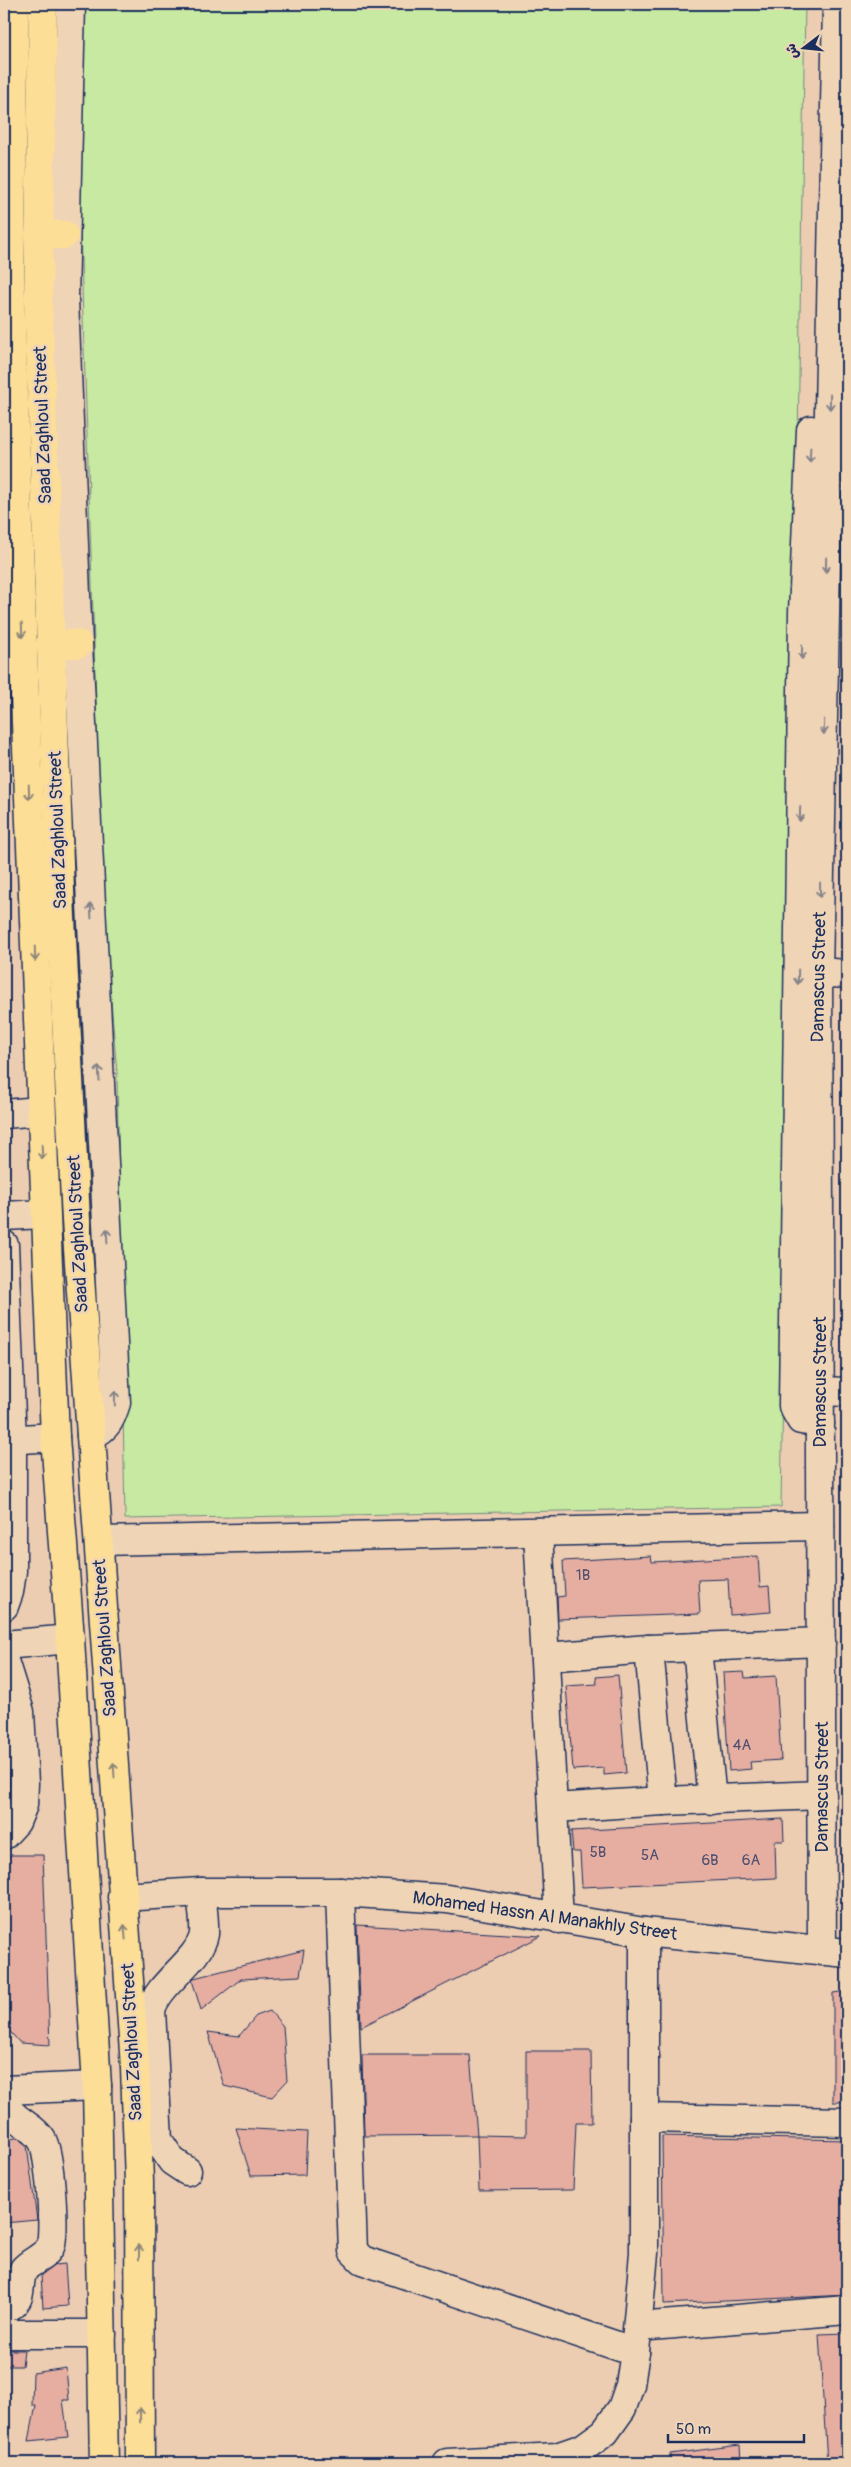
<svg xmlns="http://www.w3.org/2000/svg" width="851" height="2467" viewBox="0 0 851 2467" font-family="Pangolin,'Playpen Sans Arabic',sans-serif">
<rect width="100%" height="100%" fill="#edcdb2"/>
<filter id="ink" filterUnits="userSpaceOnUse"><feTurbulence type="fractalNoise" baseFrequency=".02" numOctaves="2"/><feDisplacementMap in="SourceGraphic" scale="10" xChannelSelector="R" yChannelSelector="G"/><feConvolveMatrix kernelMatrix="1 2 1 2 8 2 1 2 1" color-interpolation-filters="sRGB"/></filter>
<g filter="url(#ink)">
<!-- green -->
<polygon fill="#c7e9a1" stroke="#718c80" points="82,4 805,4 781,1507 125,1519 117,1073 109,976 99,790 79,199"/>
<!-- building -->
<g fill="#e6ada1" stroke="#1b2f5e">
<polygon points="651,1556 652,1562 758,1556 760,1587 769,1586 771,1612 730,1615 728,1579 698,1580 700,1614 558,1619 557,1597 565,1596 563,1561"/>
<polygon points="744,1672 745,1678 776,1676 781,1760 750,1762 751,1769 729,1771 723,1673"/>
<polygon points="618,1675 626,1773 604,1775 604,1768 573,1770 566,1686 597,1684 596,1677"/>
<polygon points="783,1819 784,1841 775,1841 776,1878 582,1887 580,1852 573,1852 571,1831"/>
<polygon points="11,1855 43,1855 50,2045 20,2043 4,2025 4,1862"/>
<polygon points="357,1925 541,1936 361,2027"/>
<polygon points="304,1950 300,1976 241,1979 201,2010 192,1980 194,1978"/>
<polygon points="847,1991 847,2102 833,2102 833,1993"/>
<polygon points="270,2011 283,2026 287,2081 272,2097 224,2086 208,2032 239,2036 256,2016"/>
<polygon points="526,2051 591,2051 592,2123 576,2123 573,2190 479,2191 477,2135 526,2136"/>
<polygon points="362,2055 470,2055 477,2135 364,2136"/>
<polygon points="236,2128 307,2132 305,2175 251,2176"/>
<polygon points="662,2136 847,2140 847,2295 664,2304"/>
<polygon points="18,2138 27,2146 37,2220 4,2223 4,2139"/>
<polygon points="65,2264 68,2306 43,2308 41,2275 55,2265"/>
<polygon points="847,2333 847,2463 827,2463 819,2334"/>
<polygon points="4,2350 24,2350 22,2366 4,2366"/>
<polygon points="66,2368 69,2400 63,2400 68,2437 29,2441 36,2405 32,2405 33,2373"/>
<polygon points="740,2445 741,2463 671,2463 670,2454"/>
</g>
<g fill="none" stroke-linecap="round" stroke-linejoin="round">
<!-- minor casing -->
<g stroke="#1b2f5e" stroke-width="31">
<g id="minor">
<path d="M71 4 64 299 78 644 116 1403C111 1419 107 1429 91 1435"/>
<polyline points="811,430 803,612 793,1406 801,1420 820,1423"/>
<polyline points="818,972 847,974"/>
<polyline points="4,1114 40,1111"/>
<polyline points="4,1216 44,1214"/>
<polyline points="4,1245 12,1441 12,1571 9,1592 4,1606"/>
<polyline points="820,1391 847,1392"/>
<polyline points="4,1440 55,1437"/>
<polyline points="538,1532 559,1919"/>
<polyline points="99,1541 820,1526"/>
<polyline points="4,1645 70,1639"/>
<polyline points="697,1648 712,1800"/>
<polyline points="649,1649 663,1801"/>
<polyline points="545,1657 649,1649 821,1642"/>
<polyline points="4,1661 20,1712 24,1783 23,1805 16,1822 4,1835"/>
<polyline points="554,1808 663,1801 822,1795"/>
<polyline points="340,1892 353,2251 362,2260 635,2352"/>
<polyline points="122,1897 201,1892 340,1892 447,1899 644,1932 847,1953"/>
<polyline points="822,1951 818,972 837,4"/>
<polyline points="4,2090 97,2086"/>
<path d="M4 2103C16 2124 32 2124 42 2140 50 2152 56 2236 50 2247 44 2258 32 2260 24 2269 15 2285 27 2300 4 2309"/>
<polyline points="644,2118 847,2122"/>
<path d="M187 2171 172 2161 158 2140 151 2010C158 1983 200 1960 204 1934 205 1921 202 1905 201 1892"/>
<polyline points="638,2327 847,2310"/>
<polyline points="4,2334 102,2334"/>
<polyline points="447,2463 557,2457 583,2448 605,2432 622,2408 630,2385 635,2352 644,2253 644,1932"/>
</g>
</g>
<!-- major casing -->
<g stroke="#1b2f5e" stroke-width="31">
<g id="major">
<polyline points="15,4 10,292 21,600 55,1437 70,1639 97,2086 104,2463"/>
<polyline points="43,4 38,299 61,917 76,1220 135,2067 139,2182 140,2463"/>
<polyline points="39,235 64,235"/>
<polyline points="50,644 78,644"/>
</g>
</g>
<!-- minor -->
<use href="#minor" stroke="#efd5b6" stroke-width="28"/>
<!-- major -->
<use href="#major" stroke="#fdde96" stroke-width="28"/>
</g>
<!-- one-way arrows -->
<defs><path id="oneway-shaft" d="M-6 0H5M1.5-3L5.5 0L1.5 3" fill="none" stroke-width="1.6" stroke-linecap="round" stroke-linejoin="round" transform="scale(1.25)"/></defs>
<g stroke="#85828a">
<use href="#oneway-shaft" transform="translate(830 402) rotate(91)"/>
<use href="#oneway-shaft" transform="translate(810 455) rotate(93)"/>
<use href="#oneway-shaft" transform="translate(826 565) rotate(91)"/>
<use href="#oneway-shaft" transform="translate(802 652) rotate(91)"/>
<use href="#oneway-shaft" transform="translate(824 727) rotate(91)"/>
<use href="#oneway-shaft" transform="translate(800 814) rotate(91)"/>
<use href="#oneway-shaft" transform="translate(820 890) rotate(91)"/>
<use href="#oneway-shaft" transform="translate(91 911) rotate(-93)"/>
<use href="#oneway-shaft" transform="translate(798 977) rotate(91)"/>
<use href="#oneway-shaft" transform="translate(99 1073) rotate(-93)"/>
<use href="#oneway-shaft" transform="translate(107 1236) rotate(-93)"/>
<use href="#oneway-shaft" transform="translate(115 1398) rotate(-89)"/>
</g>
<g stroke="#8c867a">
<use href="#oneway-shaft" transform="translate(22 630) rotate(88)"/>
<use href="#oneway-shaft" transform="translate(29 792) rotate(88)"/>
<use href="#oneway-shaft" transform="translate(35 954) rotate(88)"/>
<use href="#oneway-shaft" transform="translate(42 1152) rotate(88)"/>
<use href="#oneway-shaft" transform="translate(114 1770) rotate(-94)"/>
<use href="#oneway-shaft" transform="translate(125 1932) rotate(-95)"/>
<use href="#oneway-shaft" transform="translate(139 2252) rotate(-90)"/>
<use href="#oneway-shaft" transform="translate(140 2415) rotate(-91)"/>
</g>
</g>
<g text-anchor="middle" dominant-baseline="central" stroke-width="5" stroke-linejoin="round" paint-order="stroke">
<!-- number labels -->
<g font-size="15" fill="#4e4e6f">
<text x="583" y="1575">1B</text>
<text x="742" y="1745">4A</text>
<text x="598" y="1852">5B</text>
<text x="650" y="1855">5A</text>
<text x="710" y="1860">6B</text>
<text x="751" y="1860">6A</text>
</g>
<!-- street labels -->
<g font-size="18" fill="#1b2f5e" stroke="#efd5b6">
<text transform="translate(43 425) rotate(-92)">Saad Zaghloul Street</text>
<text transform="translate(58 830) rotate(-92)">Saad Zaghloul Street</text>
<text transform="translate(819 977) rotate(-89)">Damascus Street</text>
<text transform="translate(78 1234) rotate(-93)">Saad Zaghloul Street</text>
<text transform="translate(820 1382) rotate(-90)">Damascus Street</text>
<text transform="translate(105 1638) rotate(-94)">Saad Zaghloul Street</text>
<text transform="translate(822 1787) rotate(-90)">Damascus Street</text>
<text transform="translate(545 1916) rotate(8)">Mohamed Hassn Al Manakhly Street</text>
<text transform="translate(132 2042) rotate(-93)">Saad Zaghloul Street</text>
</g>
</g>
<!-- margin -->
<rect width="851" height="2467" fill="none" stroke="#efd5b6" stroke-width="20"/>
<rect x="10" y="10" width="831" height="2447" fill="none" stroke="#1b2f5e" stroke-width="2" filter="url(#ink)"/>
<!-- north arrow -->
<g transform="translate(804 48) rotate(254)" stroke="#efd5b6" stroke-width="4" paint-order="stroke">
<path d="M0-4L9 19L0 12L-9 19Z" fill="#1b2f5e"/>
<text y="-8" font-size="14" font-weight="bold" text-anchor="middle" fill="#1b2f5e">ش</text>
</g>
<!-- scale -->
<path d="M668 2434v8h136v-8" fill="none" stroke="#1b2f5e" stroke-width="2.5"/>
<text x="676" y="2434" font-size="15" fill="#1b2f5e" stroke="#efd5b6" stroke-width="4" paint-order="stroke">50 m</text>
</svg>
